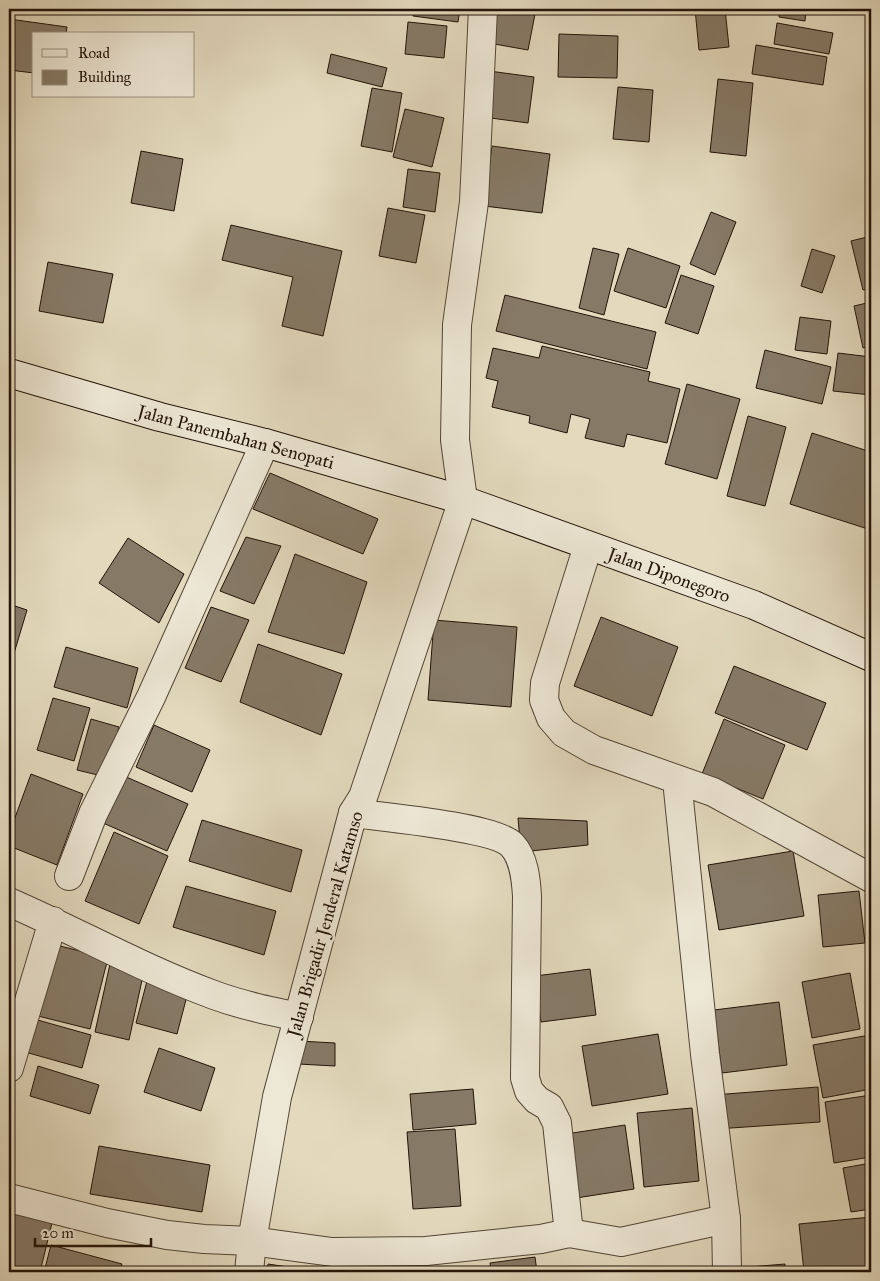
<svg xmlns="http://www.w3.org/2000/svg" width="880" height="1281" viewBox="0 0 880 1281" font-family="'IM FELL Great Primer',serif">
<rect width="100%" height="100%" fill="#e3dabe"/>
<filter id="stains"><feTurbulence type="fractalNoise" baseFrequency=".004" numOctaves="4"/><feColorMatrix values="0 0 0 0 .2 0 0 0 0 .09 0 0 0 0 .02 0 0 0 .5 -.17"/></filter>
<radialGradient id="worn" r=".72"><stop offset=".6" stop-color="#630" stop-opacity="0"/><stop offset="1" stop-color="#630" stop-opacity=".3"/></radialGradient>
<!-- building -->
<g fill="#867a67" stroke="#221308">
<polygon points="414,9 460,9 458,22 413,16"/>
<polygon points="489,9 536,9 528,50 483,42"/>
<polygon points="695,9 725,9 729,47 699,50"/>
<polygon points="780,9 806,9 805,21 779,17"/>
<polygon points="9,19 67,27 66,34 34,34 34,73 9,70"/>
<polygon points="408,22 447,26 444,58 405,54"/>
<polygon points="777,23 833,33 829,54 774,44"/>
<polygon points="559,34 618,36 617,78 558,77"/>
<polygon points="756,45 827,57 823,85 752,74"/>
<polygon points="331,54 387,68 382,87 327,73"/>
<polygon points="489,71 534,77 528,123 483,117"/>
<polygon points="718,79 753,83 746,156 710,152"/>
<polygon points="618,87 653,90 649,142 613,139"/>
<polygon points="372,88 402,93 392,152 361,146"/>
<polygon points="405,109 444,118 432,167 393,157"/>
<polygon points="492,146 550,154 542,213 484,206"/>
<polygon points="141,151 183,159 174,211 131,203"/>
<polygon points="408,169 440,173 435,212 403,207"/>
<polygon points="388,208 425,215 416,263 379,256"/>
<polygon points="711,212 736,222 715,275 690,264"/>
<polygon points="231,225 342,251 323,336 282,326 293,277 222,260"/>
<polygon points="871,236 871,288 863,290 851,241"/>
<polygon points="593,248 619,254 604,315 579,308"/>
<polygon points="628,248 680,266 666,308 614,291"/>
<polygon points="812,249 835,256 822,293 801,286"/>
<polygon points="48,262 113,274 103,323 39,311"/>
<polygon points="681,275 714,286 698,334 665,323"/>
<polygon points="505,295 656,332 647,369 496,331"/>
<polygon points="871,302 871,346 863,348 854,306"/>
<polygon points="800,317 831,321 827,354 795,350"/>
<polygon points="542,346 650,372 648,381 680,389 667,443 627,434 624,447 585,438 590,419 571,414 567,433 529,423 530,416 492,407 498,381 486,378 493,348 539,358"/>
<polygon points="765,350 831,367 822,404 756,388"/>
<polygon points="838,353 871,357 871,395 833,391"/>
<polygon points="687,384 740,399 717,479 665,464"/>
<polygon points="748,416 786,427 765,506 727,496"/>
<polygon points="812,433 871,452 871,530 790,504"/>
<polygon points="270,473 378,519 363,554 253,509"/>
<polygon points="246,537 281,546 254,604 220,591"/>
<polygon points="128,538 184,574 159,623 99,583"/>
<polygon points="295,554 367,582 344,654 268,632"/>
<polygon points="9,604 27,610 12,660 9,658"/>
<polygon points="211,607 249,620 221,682 185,668"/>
<polygon points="601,617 678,647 652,716 574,686"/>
<polygon points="434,620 517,627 511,707 428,700"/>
<polygon points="258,644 342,674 321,735 240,702"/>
<polygon points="66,647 138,668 127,708 54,687"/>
<polygon points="734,666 826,703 807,750 715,713"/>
<polygon points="53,698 90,708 74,761 37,750"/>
<polygon points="91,719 119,727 106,777 77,770"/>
<polygon points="724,719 785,745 763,799 702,774"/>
<polygon points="154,725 210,750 192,792 136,767"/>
<polygon points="31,774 83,794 57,865 9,846 9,834"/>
<polygon points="124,776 188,804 167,851 103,823"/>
<polygon points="518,818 587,821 588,845 521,852"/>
<polygon points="202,820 302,850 291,892 189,861"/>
<polygon points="114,832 168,856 139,924 85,901"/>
<polygon points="793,851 804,916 719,930 708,865"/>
<polygon points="186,886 276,911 264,955 173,927"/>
<polygon points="859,891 865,943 823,947 818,895"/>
<polygon points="48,943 108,958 90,1029 30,1014"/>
<polygon points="110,964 144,971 129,1040 95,1032"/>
<polygon points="590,969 596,1015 541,1022 535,976"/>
<polygon points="850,973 860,1029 812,1038 802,982"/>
<polygon points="147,981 188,992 177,1034 136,1023"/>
<polygon points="779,1002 787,1065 722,1073 714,1010"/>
<polygon points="34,1019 91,1035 82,1068 25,1052"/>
<polygon points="658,1034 668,1094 592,1106 582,1046"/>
<polygon points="870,1035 871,1089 823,1098 813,1045"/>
<polygon points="299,1041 335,1043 335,1066 298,1064"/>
<polygon points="159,1048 215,1068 201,1111 144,1092"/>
<polygon points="38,1066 99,1085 90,1114 30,1096"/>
<polygon points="818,1087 820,1122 716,1129 713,1095"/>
<polygon points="473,1089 476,1124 413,1130 410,1094"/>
<polygon points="871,1095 871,1157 834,1163 825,1102"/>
<polygon points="692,1108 699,1181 644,1187 637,1113"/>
<polygon points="625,1125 634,1189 576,1198 566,1134"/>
<polygon points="455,1129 461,1206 413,1209 407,1132"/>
<polygon points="99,1146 210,1165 202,1212 90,1194"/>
<polygon points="871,1163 871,1209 851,1212 843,1168"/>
<polygon points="9,1212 52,1223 40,1272 9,1272"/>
<polygon points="871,1217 871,1272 804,1272 799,1224"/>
<polygon points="51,1245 122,1264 120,1272 44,1272"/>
<polygon points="535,1257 537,1272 491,1272 490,1263"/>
<polygon points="268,1264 321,1272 267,1272"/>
<polygon points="785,1264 785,1272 737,1272 737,1268"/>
</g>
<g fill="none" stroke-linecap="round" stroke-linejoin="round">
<!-- minor casing -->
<g stroke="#524536" stroke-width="30">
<g id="minor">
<polyline points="588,546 545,683 544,700 551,718 564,733 594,750 713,792 871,878"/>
<polyline points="677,780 705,1054 726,1219 727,1272"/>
<path d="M353 813C383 817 495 827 512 845 524 858 526 879 527 896L525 1078 529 1091 537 1100 549 1107 557 1123 569 1233"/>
<polyline points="69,876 93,814 151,697 265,443"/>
<path d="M9 902C78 932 143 969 214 995 241 1005 270 1011 299 1017"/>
<polyline points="9,1068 53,921"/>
<polyline points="9,1198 107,1223 167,1235 204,1239 252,1241 332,1252 426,1251 541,1239 569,1233 621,1242 726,1219"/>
<polyline points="249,1272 252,1241 277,1097 353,813 363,797 463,500 455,440 457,325 474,202 483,9"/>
</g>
</g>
<!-- secondary casing -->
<g stroke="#221308" stroke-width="30">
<polyline id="secondary" points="9,373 160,417 265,443 463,500 754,605 871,657"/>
</g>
<!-- minor -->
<use href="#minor" stroke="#ede7d5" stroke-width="28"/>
<!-- secondary -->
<use href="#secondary" stroke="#ede7d5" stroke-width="28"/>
</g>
<g text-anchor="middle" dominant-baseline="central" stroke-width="5" stroke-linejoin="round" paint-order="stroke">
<!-- street labels -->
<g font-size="18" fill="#221308" stroke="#ede7d5">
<text transform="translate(236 437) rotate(15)">Jalan Panembahan Senopati</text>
<text transform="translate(669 575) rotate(20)">Jalan Diponegoro</text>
<text transform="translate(325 924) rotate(-74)">Jalan Brigadir Jenderal Katamso</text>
</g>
</g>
<!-- margin -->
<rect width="880" height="1281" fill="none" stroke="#e3dabe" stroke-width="30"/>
<rect x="10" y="10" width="860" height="1261" fill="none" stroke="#221308" stroke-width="2.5"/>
<rect x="15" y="15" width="850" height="1251" fill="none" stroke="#221308"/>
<!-- legend -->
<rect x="32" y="32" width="162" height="65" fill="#ede7d5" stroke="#9c9283"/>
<rect x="42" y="49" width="25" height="8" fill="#ede7d5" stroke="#9c9283"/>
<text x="78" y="58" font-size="15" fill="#221308">Road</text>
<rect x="42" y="70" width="25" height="15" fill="#867a67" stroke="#9c9283"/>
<text x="78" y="82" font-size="15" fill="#221308">Building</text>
<!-- scale -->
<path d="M35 1238v8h116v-8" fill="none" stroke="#221308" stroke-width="2.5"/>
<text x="42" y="1238" font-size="15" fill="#221308" stroke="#ede7d5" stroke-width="4" paint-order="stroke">20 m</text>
<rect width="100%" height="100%" filter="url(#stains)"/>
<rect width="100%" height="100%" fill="url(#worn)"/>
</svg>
